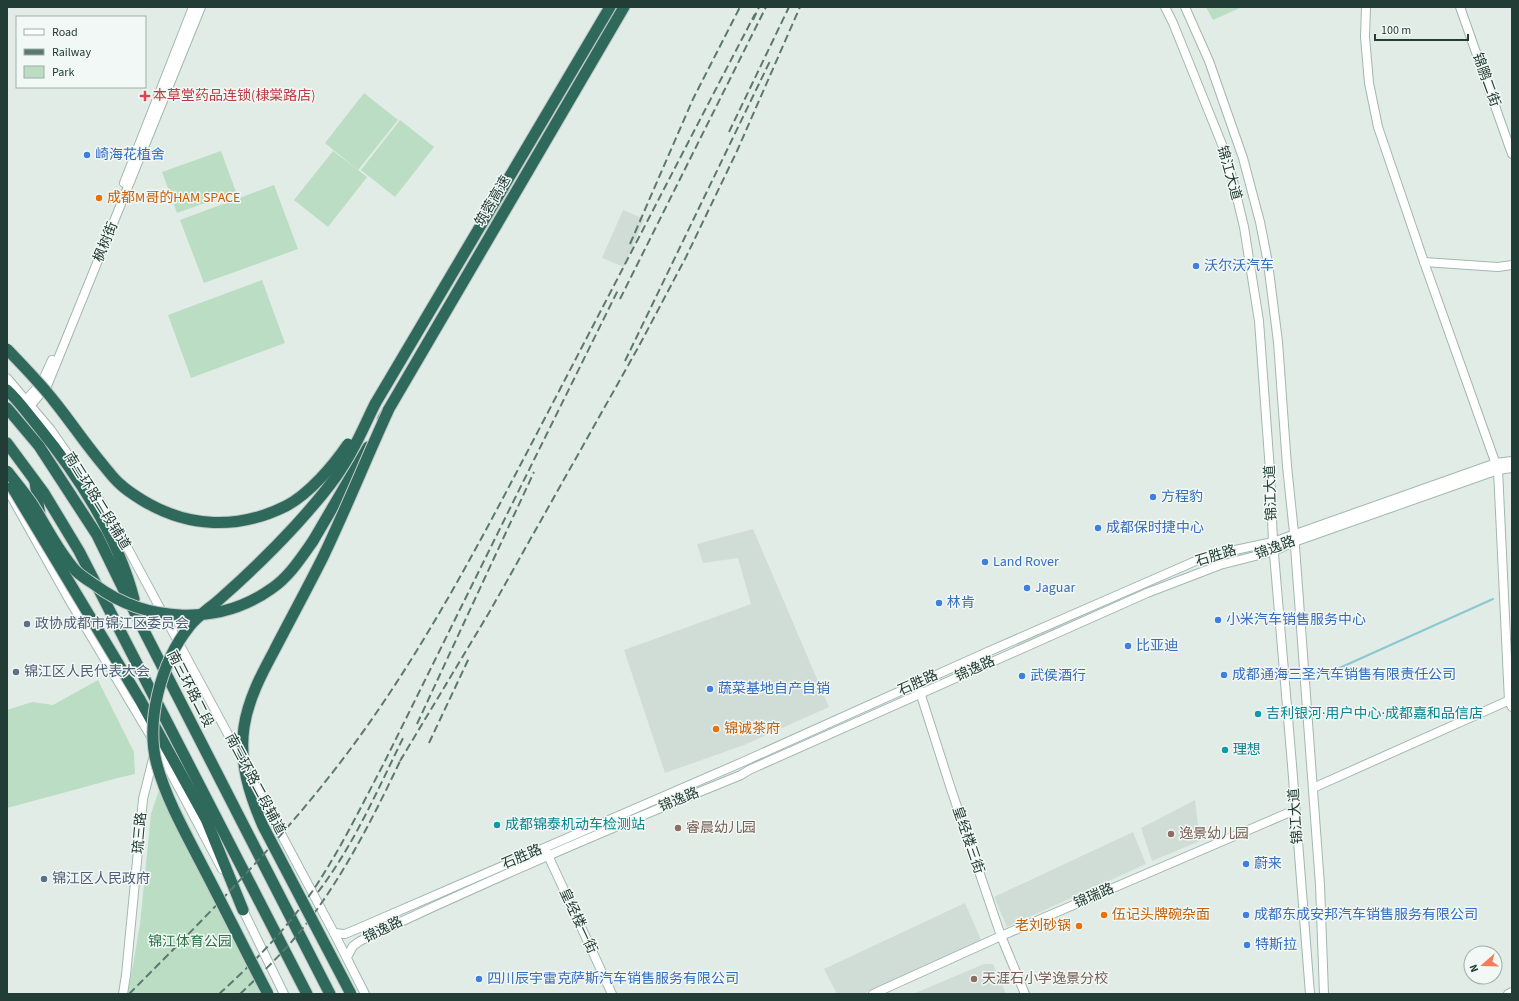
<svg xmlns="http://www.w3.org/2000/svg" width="1519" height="1001" viewBox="0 0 1519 1001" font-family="'Source Sans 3','Noto Sans SC',sans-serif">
<rect width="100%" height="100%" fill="#e2ece7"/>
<!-- built -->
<g fill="#d0dcd6">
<polygon points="623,210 644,219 624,267 602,258"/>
<polygon points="753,529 829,707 744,745 665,773 624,650 751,604 738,558 703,563 697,544"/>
<polygon points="1195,800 1200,841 1152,861 1141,828"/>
<polygon points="1133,832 1146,864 1007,927 994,897"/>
<polygon points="965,903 981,940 863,994 837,994 824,969"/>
<polygon points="984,964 993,964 1006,994 913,994"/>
</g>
<!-- green -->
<g fill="#baddc3">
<polygon points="1206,7 1242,7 1213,20"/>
<polygon points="364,93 398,120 358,170 325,143"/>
<polygon points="400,120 434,147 395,197 361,170"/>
<polygon points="221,151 236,192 177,213 162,172"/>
<polygon points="333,151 367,177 328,227 294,200"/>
<polygon points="274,185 298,249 204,283 180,220"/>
<polygon points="262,280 285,343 191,378 168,315"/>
<polygon points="98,680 134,752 135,774 118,778 7,808 7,710 32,702 53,705"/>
<polygon points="164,775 273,994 128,994 140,924 151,814"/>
</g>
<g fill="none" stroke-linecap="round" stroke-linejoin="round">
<!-- stream -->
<polyline stroke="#8ac7d1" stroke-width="2" points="1326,674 1493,599"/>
<!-- secondary casing -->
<g stroke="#a0b8af" stroke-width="10">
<g id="secondary">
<polyline points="1165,7 1173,23 1223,147 1233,181 1244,227 1259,321 1270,471 1273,542 1292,765 1310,994"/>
<polyline points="1185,7 1209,61 1243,158 1260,222 1268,263 1278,342 1287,466 1294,533 1320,885 1324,994"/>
<polyline points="1366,7 1365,37 1369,83 1378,127 1424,262 1498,470 1509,701 1512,707"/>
<polyline points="1460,7 1512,154"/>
<polyline points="124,183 193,7"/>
<polyline points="1424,262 1498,267 1512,265"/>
<polyline points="7,378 51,430 97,496 127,547 243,762"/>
<polyline points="26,400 42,382 52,360"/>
<polyline points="31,405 47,386 201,7"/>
<polyline points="7,489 71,603 156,745 222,869"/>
<polyline points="919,689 951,789 1001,936 1025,994"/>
<polyline points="248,772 334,933 365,994"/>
<polyline points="1313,788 1512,699"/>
<polyline points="546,851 612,994"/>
<polyline points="241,906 284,994"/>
<polyline points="334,933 345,934 357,929 745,761 985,653 1207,556 1273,542 1496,463 1512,461"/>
<path d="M347 957 353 946 360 941C485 882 612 827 741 775L749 770 1147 593 1220 565 1274 551 1294 542 1498 470 1512 468"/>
<polyline points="123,994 126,975 143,799 154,755"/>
<polyline points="873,994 1001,936 1295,810"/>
<polyline points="1508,994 1512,992"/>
</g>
</g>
<!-- highway casing -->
<g stroke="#c1c9c6" stroke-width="13">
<g id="highway">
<path d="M7 390C18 400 27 413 37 425 77 474 118 537 134 599"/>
<polyline points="375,404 610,7"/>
<polyline points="7,408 39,446 97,535 139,621 330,994"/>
<polyline points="383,419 624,7"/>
<polyline points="7,443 44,493 79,551 307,994"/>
<polyline points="35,482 40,516"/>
<polyline points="313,541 368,447"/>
<polyline points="139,698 206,819 243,910"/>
</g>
</g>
<!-- secondary -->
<use href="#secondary" stroke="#fff" stroke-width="8"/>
<!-- highway -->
<use href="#highway" stroke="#2e695c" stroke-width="11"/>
<!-- rail -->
<g stroke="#5c7870" stroke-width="2" stroke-dasharray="8 4" stroke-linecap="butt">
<polyline points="753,20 759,7"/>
<polyline points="729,132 789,7"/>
<polyline points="630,244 693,99 740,7"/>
<polyline points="620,299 766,7"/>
<polyline points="625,361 771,59"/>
<polyline points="417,724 534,472"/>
<polyline points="429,743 469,658"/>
<polyline points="400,761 490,611 639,346 686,257 737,151 800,7"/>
<path d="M318 892C354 845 378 789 404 736"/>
<path d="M129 994C211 912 292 830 360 736 432 636 489 525 546 416 616 282 685 148 755 14"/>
<path d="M219 994C259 958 298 917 326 870 347 836 365 799 384 763L619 288"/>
<path d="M240 994C262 973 284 952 303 928 344 876 374 816 402 757"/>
</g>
<!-- highway-bridge casing -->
<g stroke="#c1c9c6" stroke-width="13" stroke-linecap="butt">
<g id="highway-bridge">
<path d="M7 349C23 366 40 383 54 401 71 422 86 445 104 466 109 472 114 479 120 484 126 490 134 495 142 500 188 528 238 530 286 506 309 494 333 466 348 444"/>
<path d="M7 471C15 481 23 491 31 502 46 525 57 550 76 571 81 576 89 581 95 585 146 623 219 626 271 589 289 577 301 558 313 541"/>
<polyline points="12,487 139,698"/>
<path d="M268 994C246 952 225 909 203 867 186 834 167 801 157 765 145 722 161 662 189 627 197 616 210 608 220 599 246 576 272 551 295 526 311 508 328 490 341 469 355 449 364 426 375 404"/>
<path d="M351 994 263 826C249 794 239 762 244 727 248 700 261 675 274 651 290 620 307 589 323 557 346 509 366 459 388 411"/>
</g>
</g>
<!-- highway-bridge -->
<use href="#highway-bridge" stroke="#2e695c" stroke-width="11"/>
</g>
<!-- markers -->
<path fill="#e0444e" stroke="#f2f8f5" stroke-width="1.5" d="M143 90h4v4h4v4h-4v4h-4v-4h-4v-4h4z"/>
<g fill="#3f7fe0" stroke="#f2f8f5" stroke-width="1.5">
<circle cx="87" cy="155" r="4"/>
<circle cx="1196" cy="266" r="4"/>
<circle cx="1153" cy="497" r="4"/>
<circle cx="1098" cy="528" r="4"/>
<circle cx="985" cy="562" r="4"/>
<circle cx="1027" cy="588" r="4"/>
<circle cx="939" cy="603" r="4"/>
<circle cx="1218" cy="620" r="4"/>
<circle cx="1128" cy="646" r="4"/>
<circle cx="1224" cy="675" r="4"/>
<circle cx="1022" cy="676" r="4"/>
<circle cx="710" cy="689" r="4"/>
<circle cx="1246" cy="864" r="4"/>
<circle cx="1246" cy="915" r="4"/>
<circle cx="1247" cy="945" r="4"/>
<circle cx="479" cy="979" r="4"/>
</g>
<g fill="#e8710a" stroke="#f2f8f5" stroke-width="1.5">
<circle cx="99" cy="198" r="4"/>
<circle cx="716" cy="729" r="4"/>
<circle cx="1104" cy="915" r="4"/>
<circle cx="1079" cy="926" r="4"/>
</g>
<g fill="#5c6f8a" stroke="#f2f8f5" stroke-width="1.5">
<circle cx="27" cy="624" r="4"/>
<circle cx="16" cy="672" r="4"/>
<circle cx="44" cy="879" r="4"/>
</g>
<g fill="#0f9aa8" stroke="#f2f8f5" stroke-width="1.5">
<circle cx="1258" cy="714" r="4"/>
<circle cx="1225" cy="750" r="4"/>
<circle cx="497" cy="825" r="4"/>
</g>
<g fill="#8d6e63" stroke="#f2f8f5" stroke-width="1.5">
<circle cx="678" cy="828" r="4"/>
<circle cx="1171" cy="834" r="4"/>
<circle cx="974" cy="979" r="4"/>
</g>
<g text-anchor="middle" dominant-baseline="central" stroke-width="3" stroke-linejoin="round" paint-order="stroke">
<!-- street labels -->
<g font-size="14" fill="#223d35" stroke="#f2f8f5">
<text transform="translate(1486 80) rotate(70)">锦鹏二街</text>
<text transform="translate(1229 173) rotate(74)">锦江大道</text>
<text transform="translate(493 201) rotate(-60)">筑蓉高速</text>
<text transform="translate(106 242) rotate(-68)">枫树街</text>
<text transform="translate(1271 493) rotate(-92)">锦江大道</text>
<text transform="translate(97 501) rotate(58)">南三环路二段辅道</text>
<text transform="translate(1275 548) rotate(-20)">锦逸路</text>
<text transform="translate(1216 556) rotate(-17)">石胜路</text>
<text transform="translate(975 669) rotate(-24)">锦逸路</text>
<text transform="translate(918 683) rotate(-24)">石胜路</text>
<text transform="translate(190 689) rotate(63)">南三环路二段</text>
<text transform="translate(255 784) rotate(62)">南三环路二段辅道</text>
<text transform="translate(679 800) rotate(-22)">锦逸路</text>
<text transform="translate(1296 816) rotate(-94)">锦江大道</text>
<text transform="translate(140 833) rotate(-85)">琉三路</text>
<text transform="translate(968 840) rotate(71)">皇经楼三街</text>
<text transform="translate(522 857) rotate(-23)">石胜路</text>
<text transform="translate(1094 896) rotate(-23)">锦瑞路</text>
<text transform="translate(578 921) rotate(65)">皇经楼一街</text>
<text transform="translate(383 930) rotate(-26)">锦逸路</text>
</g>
<!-- health labels -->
<g font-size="14" fill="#be3a42" stroke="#f2f8f5" text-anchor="start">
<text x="153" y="96">本草堂药品连锁(棣棠路店)</text>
</g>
<!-- shop labels -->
<g font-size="14" fill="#366cbe" stroke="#f2f8f5" text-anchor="start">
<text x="95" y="155">崎海花植舍</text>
<text x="1204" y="266">沃尔沃汽车</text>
<text x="1161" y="497">方程豹</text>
<text x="1106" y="528">成都保时捷中心</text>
<text x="993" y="562">Land Rover</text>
<text x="1035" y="588">Jaguar</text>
<text x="947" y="603">林肯</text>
<text x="1226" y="620">小米汽车销售服务中心</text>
<text x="1136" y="646">比亚迪</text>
<text x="1232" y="675">成都通海三圣汽车销售有限责任公司</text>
<text x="1030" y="676">武侯酒行</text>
<text x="718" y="689">蔬菜基地自产自销</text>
<text x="1254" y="864">蔚来</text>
<text x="1254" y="915">成都东成安邦汽车销售服务有限公司</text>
<text x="1255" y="945">特斯拉</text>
<text x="487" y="979">四川辰宇雷克萨斯汽车销售服务有限公司</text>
</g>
<!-- food labels -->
<g font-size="14" fill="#c56008" stroke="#f2f8f5" text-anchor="start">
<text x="107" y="198">成都M哥的HAM SPACE</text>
<text x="724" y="729">锦诚茶府</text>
<text x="1112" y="915">伍记头牌碗杂面</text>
<text x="1071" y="926" text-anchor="end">老刘砂锅</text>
</g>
<!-- service labels -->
<g font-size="14" fill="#4e5e75" stroke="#f2f8f5" text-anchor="start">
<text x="35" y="624">政协成都市锦江区委员会</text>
<text x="24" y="672">锦江区人民代表大会</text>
<text x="52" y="879">锦江区人民政府</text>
</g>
<!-- culture labels -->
<g font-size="14" fill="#0d838f" stroke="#f2f8f5" text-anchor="start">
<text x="1266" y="714">吉利银河·用户中心·成都嘉和品信店</text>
<text x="1233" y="750">理想</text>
<text x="505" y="825">成都锦泰机动车检测站</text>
</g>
<!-- education labels -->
<g font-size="14" fill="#785e54" stroke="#f2f8f5" text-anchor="start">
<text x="686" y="828">睿晨幼儿园</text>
<text x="1179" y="834">逸景幼儿园</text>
<text x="982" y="979">天涯石小学逸景分校</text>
</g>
<!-- park labels -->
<g font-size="14" fill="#2c7347" stroke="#f2f8f5">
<text x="190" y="942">锦江体育公园</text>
</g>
</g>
<!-- border -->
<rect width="1519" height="1001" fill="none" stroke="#223d35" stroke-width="16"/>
<!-- legend -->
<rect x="16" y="16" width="130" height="72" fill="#f2f8f5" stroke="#9fada8"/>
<rect x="24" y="29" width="20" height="6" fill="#ffffff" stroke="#9fada8"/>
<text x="52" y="36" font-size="12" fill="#223d35">Road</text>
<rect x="24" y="49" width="20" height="6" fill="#5c7870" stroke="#9fada8"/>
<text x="52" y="56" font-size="12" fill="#223d35">Railway</text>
<rect x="24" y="66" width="20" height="12" fill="#baddc3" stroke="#9fada8"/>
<text x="52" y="76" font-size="12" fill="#223d35">Park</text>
<!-- north arrow -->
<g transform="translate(1483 965) rotate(250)"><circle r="19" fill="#f2f8f5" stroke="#9fada8"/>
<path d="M0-3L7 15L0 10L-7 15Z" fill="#f17d5a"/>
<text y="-6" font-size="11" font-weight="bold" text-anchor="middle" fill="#223d35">N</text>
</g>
<!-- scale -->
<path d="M1375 34v6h93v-6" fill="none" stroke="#223d35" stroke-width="2"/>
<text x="1381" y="34" font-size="12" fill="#223d35" stroke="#f2f8f5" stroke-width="3" paint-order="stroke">100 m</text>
</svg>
